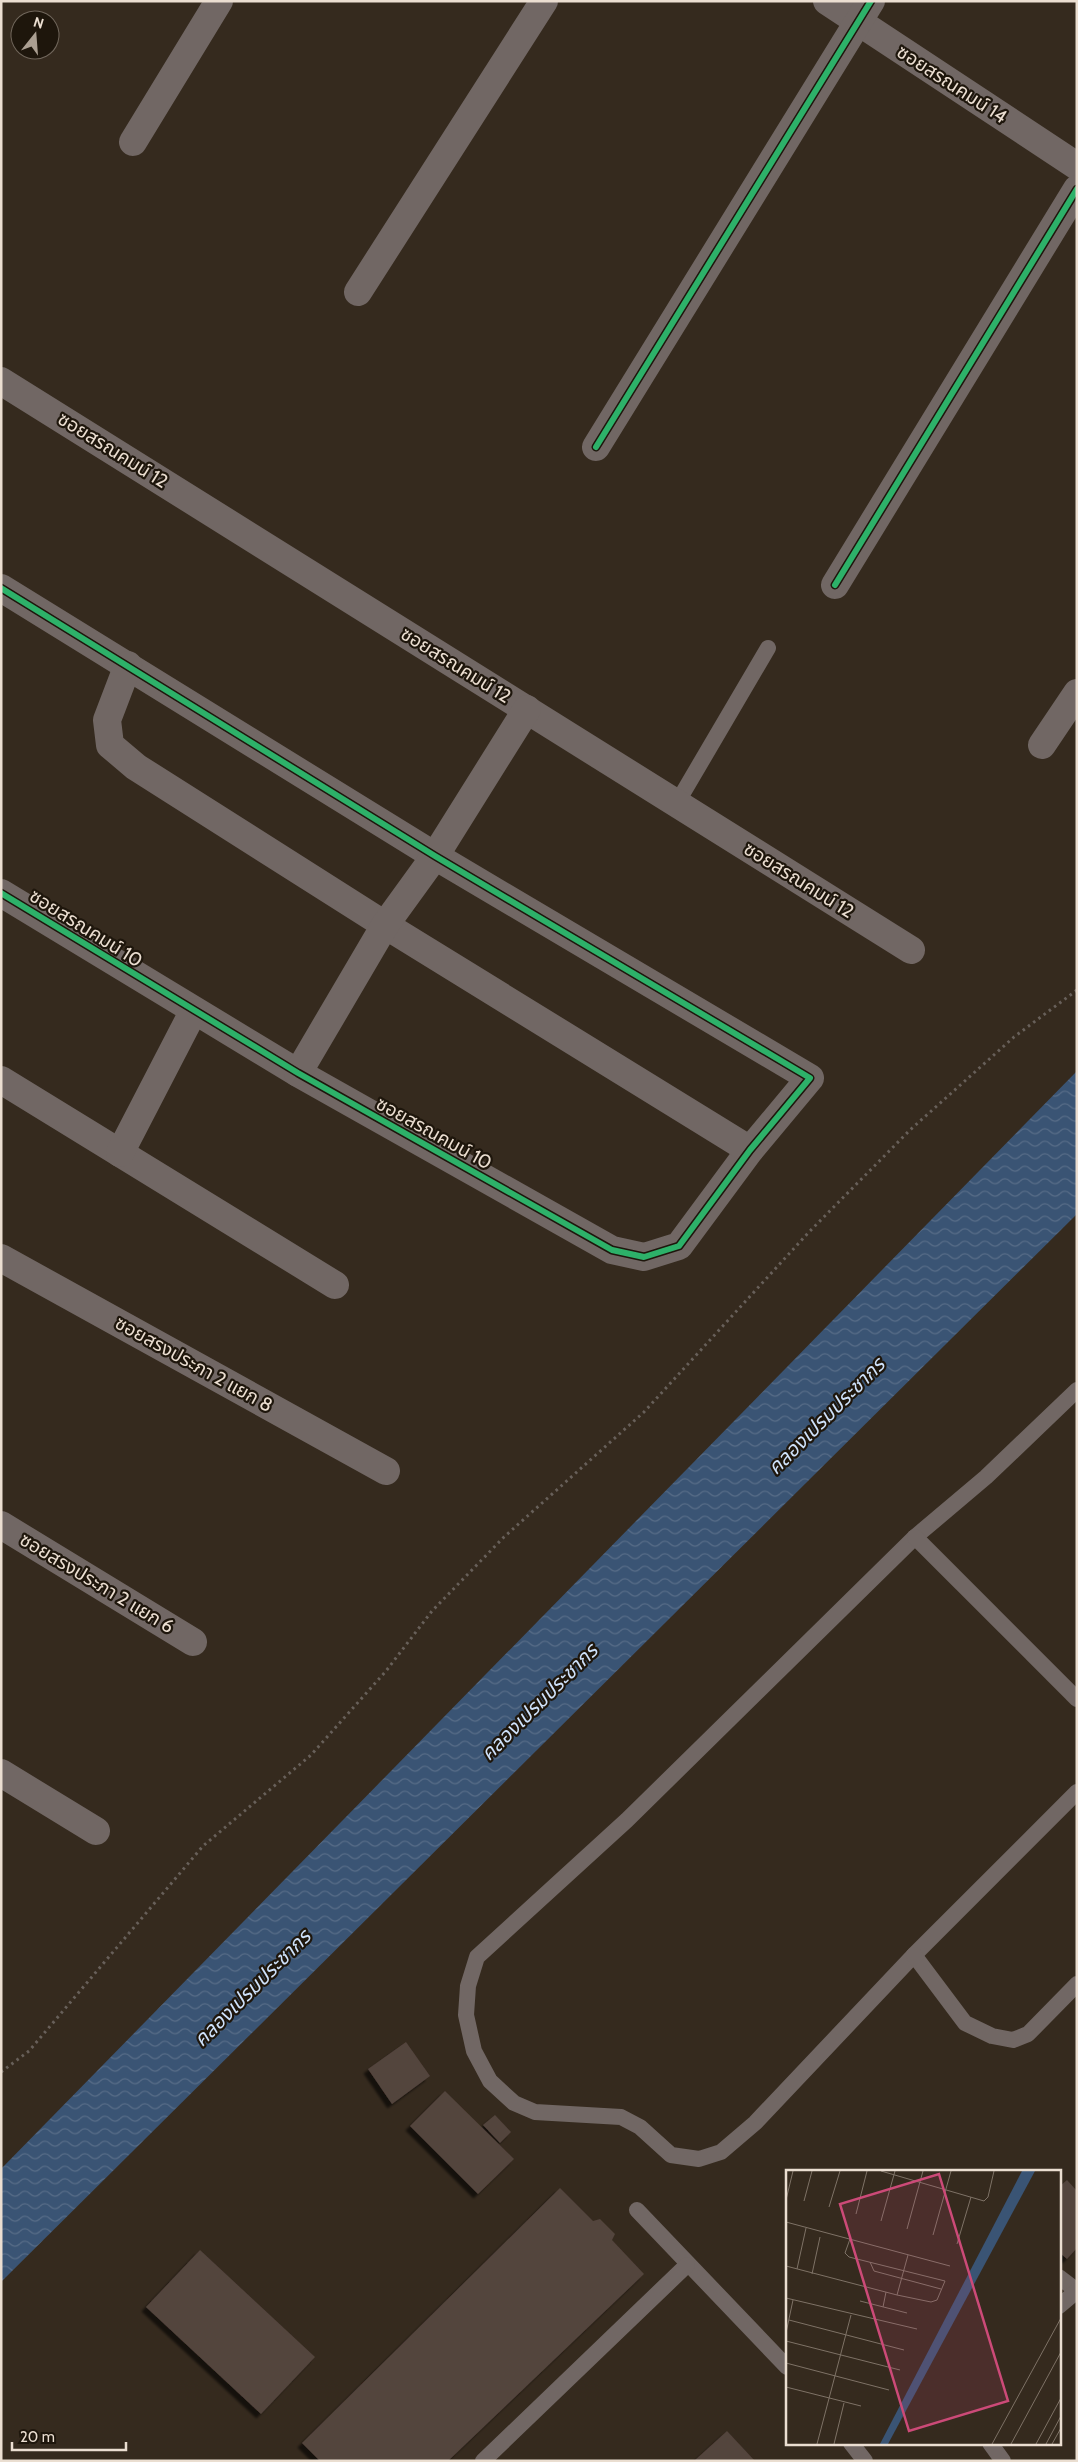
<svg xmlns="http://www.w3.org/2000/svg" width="1078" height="2462" viewBox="0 0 1078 2462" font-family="Cabin,'Noto Sans Thai',sans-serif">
<defs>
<pattern id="water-waves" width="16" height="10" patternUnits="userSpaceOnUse" patternTransform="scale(1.25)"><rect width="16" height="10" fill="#3a5474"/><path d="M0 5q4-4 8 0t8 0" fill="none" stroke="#576c87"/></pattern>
<filter id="shadow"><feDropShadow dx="-4.5" dy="4.5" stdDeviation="1" flood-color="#0009"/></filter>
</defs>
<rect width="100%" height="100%" fill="#352a1e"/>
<!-- water -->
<polygon fill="url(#water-waves)" points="1077,1071 1077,1214 1,2282 1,2169"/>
<!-- building -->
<g fill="#53443d" filter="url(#shadow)">
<polygon points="406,2042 430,2076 392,2104 368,2069"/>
<polygon points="445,2091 514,2159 478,2194 410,2126"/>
<polygon points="495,2115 511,2132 500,2143 483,2125"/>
<polygon points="1067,2180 1077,2191 1077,2248 1067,2259 1059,2252 1059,2187"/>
<polygon points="560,2188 593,2221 600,2219 615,2234 612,2240 644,2274 448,2461 320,2461 302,2443"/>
<polygon points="200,2250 315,2357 261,2414 146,2307"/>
<polygon points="727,2431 755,2461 694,2461"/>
</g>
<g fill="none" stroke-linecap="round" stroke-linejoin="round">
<!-- path -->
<polyline stroke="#68605a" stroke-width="3" stroke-dasharray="2.5 4" stroke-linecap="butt" points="1,2072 29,2051 203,1846 311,1755 386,1671 432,1611 504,1537 644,1412 809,1232 910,1130 1014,1037 1077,990"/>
<!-- service -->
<g stroke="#716764" stroke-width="16">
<polyline points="677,803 768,648"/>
<polyline points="1077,1390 986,1477 915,1537 627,1820 477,1957 468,1986 466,2015 474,2051 490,2081 514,2103 535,2112 621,2117 640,2127 671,2155 699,2159 721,2152 755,2123 914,1955 1077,1792"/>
<polyline points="915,1537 1077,1699"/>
<polyline points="914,1955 965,2023 992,2036 1013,2040 1028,2034 1077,1984"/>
<polyline points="637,2210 787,2367"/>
<polyline points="1059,2277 1076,2290"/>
<polyline points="1059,2306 1077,2291"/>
<polyline points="851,2443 865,2461"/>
<polyline points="990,2443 1003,2461"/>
<polyline points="483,2461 687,2265"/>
</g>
<!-- minor -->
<g stroke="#716764" stroke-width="28">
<polyline points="827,1 1077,166"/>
<polyline points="133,142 219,1"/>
<polyline points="358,292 544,1"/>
<polyline points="1,381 911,950"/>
<polyline points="596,447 871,1"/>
<polyline points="835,585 1077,189"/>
<polyline points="1,588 435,856 810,1078 750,1150 679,1246 644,1257 612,1250 298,1073 1,893"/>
<polyline points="128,665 107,720 110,745 136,767 385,925 750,1150"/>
<polyline points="1042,745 1077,693"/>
<polyline points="298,1073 385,925 435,856 527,709"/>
<polyline points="1,1080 335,1285"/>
<polyline points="120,1153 193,1012"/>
<polyline points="1,1258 386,1471"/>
<polyline points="1,1525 193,1642"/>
<polyline points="1,1773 96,1831"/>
</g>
<!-- cycleway casing -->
<g stroke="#1e160c" stroke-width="9">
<g id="cycleway">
<polyline points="596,447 871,1"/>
<polyline points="835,585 1077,189"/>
<polyline points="1,588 435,856 810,1078 750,1150 679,1246 644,1257 612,1250 298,1073 1,893"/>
</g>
</g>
<!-- cycleway -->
<use href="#cycleway" stroke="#2db169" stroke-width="6"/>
</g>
<g text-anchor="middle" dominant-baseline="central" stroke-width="4.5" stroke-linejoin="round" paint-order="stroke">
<!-- street labels -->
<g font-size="19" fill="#ebded1" stroke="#1e160c">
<text transform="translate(952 84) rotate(33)">ซอยสรณคมน์ 14</text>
<text transform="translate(113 450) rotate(32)">ซอยสรณคมน์ 12</text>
<text transform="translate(456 665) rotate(32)">ซอยสรณคมน์ 12</text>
<text transform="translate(799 880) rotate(32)">ซอยสรณคมน์ 12</text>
<text transform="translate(86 928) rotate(32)">ซอยสรณคมน์ 10</text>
<text transform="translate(434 1133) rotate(29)">ซอยสรณคมน์ 10</text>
<text transform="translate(194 1364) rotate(29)">ซอยสรงประภา 2 แยก 8</text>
<text transform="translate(97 1583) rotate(31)">ซอยสรงประภา 2 แยก 6</text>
</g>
<!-- water labels -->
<g font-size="20" font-style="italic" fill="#cfe2fb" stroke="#1e160c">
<text transform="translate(826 1416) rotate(-45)">คลองเปรมประชากร</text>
<text transform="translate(539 1702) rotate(-45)">คลองเปรมประชากร</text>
<text transform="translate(252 1988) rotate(-45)">คลองเปรมประชากร</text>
</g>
</g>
<!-- overview -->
<g transform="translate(786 2170)">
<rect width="275" height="275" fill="#352a1e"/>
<path d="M236 1H249L102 274H94Z" fill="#3a5474"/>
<path fill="none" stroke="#7e7266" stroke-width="1" d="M95 1 198 31 202 27 208 1M0 30 7 1M18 31 26 1M43 37 54 1M70 44 81 1M95 51 109 1M0 52 164 96M121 59 137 1M147 65 165 1M171 74 185 27M84 92 88 101 155 119M0 96 111 125 145 132 151 130 159 111 63 87 59 83 64 69M11 99 20 58M26 104 34 67M111 125 122 85M0 128 131 159M74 131 121 143M97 137 100 122M3 150 118 180M0 163 7 130M0 171 114 200M0 193 103 220M0 217 75 236M31 274 65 145M48 274 58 233M206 274 275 148M225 274 275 182M250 274 275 228M260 274 275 246M266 274 275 258"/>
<path fill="#cc4a78" fill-opacity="0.15" stroke="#cc4a78" stroke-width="2.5" d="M153 4 222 231 123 261 54 34Z"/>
<rect width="275" height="275" fill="none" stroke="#ebded1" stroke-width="2.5"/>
</g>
<!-- border -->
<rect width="1078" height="2462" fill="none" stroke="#ebded1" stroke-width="5"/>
<!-- north arrow -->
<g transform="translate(35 35) rotate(17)"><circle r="24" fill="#1e160c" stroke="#70665b"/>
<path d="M0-4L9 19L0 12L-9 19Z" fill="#ab9f92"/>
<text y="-8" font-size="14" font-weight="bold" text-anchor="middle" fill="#ebded1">N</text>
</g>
<!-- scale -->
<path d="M12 2442v8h114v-8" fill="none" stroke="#ebded1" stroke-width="2.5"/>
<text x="20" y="2442" font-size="15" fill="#ebded1" stroke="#1e160c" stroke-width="4" paint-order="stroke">20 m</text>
</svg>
